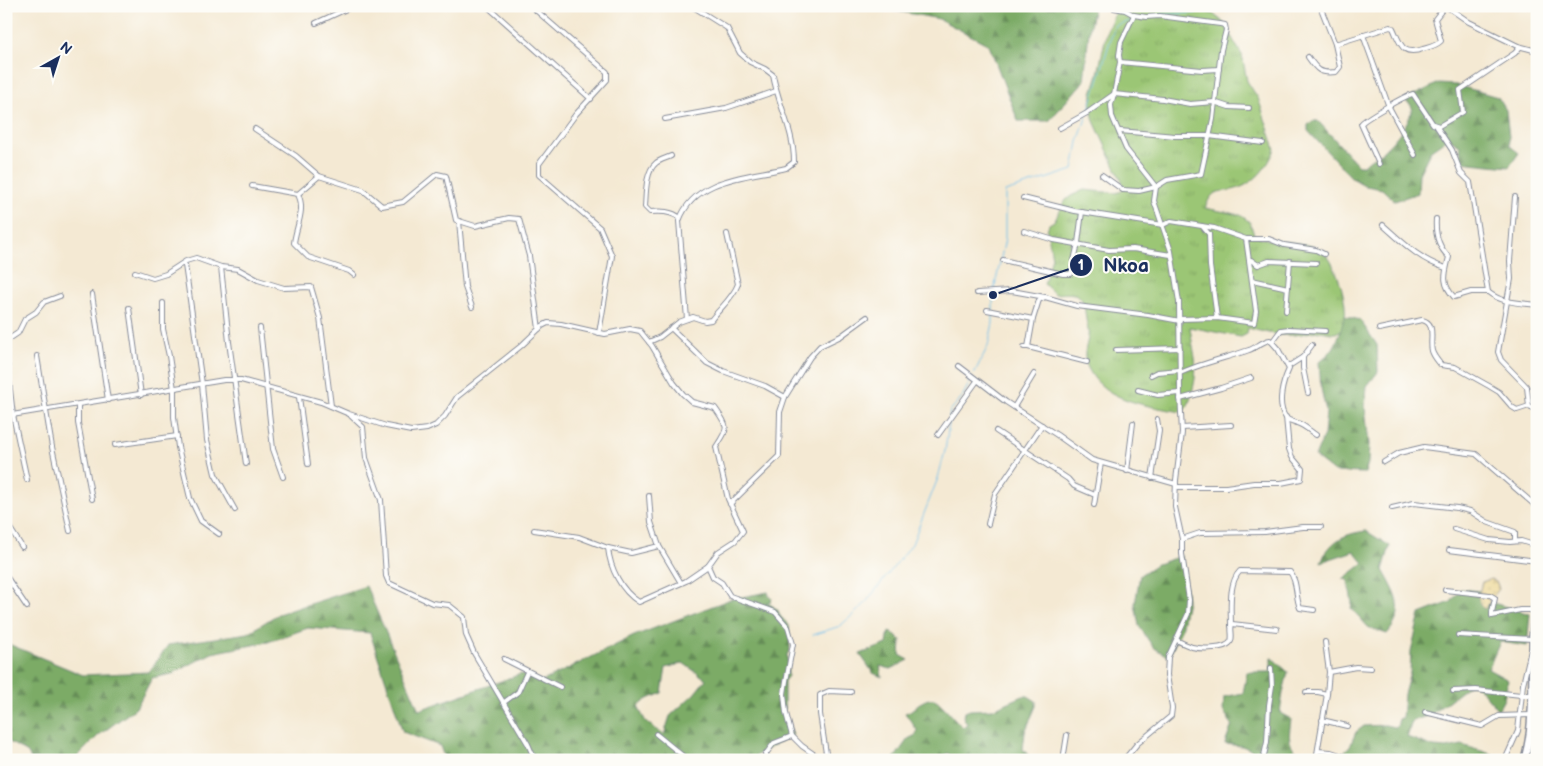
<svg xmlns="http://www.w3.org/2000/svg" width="1543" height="766" viewBox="0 0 1543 766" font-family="'Balsamiq Sans',sans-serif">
<defs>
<pattern id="grass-tufts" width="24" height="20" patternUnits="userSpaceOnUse" patternTransform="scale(1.25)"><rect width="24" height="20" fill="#9bc674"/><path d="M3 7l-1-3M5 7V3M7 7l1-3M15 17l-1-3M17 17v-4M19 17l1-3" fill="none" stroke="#85aa67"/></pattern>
<pattern id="forest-firs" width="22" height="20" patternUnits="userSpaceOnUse" patternTransform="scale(1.25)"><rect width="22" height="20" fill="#7cab66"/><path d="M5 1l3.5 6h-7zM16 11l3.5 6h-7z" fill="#658c57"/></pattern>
<pattern id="sand-dots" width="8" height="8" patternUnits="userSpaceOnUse" patternTransform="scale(1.25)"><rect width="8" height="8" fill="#eeda9e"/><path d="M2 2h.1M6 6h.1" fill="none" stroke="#ccbb8a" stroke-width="1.8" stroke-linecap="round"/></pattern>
</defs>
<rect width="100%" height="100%" fill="#fdfcf7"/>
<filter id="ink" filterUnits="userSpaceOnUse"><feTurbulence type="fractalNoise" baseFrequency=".02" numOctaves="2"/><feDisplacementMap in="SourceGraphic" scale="10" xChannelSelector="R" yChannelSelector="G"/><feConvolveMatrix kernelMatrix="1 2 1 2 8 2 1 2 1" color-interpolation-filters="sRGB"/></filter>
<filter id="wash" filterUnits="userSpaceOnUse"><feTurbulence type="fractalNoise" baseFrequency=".0096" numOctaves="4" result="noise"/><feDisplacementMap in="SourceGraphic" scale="20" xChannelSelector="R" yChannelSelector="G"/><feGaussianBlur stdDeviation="1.12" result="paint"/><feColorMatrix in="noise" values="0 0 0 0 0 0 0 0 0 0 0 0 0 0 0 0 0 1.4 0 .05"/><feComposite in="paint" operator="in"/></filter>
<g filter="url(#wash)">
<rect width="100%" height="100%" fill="#f4e9d3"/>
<!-- grass -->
<path fill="url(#grass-tufts)" stroke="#5b7a69" d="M1153 6 1171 9 1183 7 1196 8 1213 14 1222 21 1242 55 1247 81 1258 98 1275 149C1269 165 1256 182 1239 188 1220 195 1214 185 1205 208L1240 215 1250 222 1254 235C1278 246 1302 237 1323 252 1337 261 1356 322 1338 332 1333 335 1326 331 1320 331 1311 331 1302 335 1293 335 1278 336 1263 332 1248 328L1247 334 1241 337 1235 336 1190 327C1193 353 1200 365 1192 392 1190 401 1189 406 1182 412 1149 406 1104 402 1088 368 1082 357 1086 348 1088 338 1089 332 1087 325 1086 319 1083 294 1081 292 1055 294L1044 284 1052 257 1047 230 1049 224 1054 221 1066 200 1071 196 1084 190 1116 193 1122 191 1123 184 1094 121 1091 107 1092 93 1098 74 1107 30 1115 13 1121 9Z"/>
<!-- forest -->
<g fill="url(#forest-firs)" stroke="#4c6d62" fill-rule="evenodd">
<polygon points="870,6 1094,6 1089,31 1084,81 1049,121 1018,121 989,45 939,19"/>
<path d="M1437 84 1456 85 1498 97 1506 110 1510 146 1519 153 1509 167 1461 162 1460 145 1448 138 1431 150 1419 174 1418 193 1395 201 1382 189 1366 186 1352 178 1308 131V125L1312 121H1318L1358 165H1364C1371 157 1376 157 1383 151 1393 142 1415 118 1411 105L1404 100Z"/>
<path d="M1344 316 1360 320 1377 345 1378 372 1367 386 1365 407 1369 444 1368 463 1365 473 1334 472 1315 457 1324 435 1326 412 1321 388 1319 362C1323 358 1328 355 1331 351 1337 344 1343 325 1344 316Z"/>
<path d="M1366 531 1390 546 1383 570C1396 594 1408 610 1387 634L1369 628 1351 608 1352 603 1348 580 1343 579 1364 563 1354 551 1321 562C1330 541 1343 534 1366 531Z"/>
<polygon points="1181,556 1187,600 1181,630 1169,657 1153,647 1139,626 1135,604 1140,575 1157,564"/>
<path d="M366 586 419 710 521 674 541 682 634 636 731 599 768 592 769 596 772 598 771 601 766 603 770 604 778 610 780 616 789 625 790 649 787 655 788 676 784 681V713L793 735 757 755 754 760H445L440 746 403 732 370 633 308 628 268 642 212 653 172 674 152 678 136 708 99 735 77 757 78 760H31L28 753 6 740V643L83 675 149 672 168 645 248 633 278 614ZM683 663 706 679 694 694 670 716 664 735 646 722 638 707 646 700 662 693 666 668Z"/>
<polygon points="1461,589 1480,591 1479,597 1482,607 1485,609 1490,602 1530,614 1527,646 1500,642 1488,669 1508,680 1504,699 1498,710 1483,692 1472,683 1430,715 1412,721 1407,737 1434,747 1447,748 1462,745 1488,753 1502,760 1400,760 1395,753 1386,760 1338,760 1338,757 1349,748 1356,732 1364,726 1385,725 1394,727 1397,727 1399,719 1402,718 1404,694 1410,673 1411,651 1420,614 1451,602"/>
<polygon points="889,631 901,640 900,655 909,660 891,669 880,666 882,677 873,673 860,654 887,644"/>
<path d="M1271 657 1288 672 1283 693 1280 713 1291 719C1290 730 1286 744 1297 751L1290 759 1277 755 1273 759 1242 746 1225 744 1232 725 1223 710 1224 697 1243 693 1247 672H1271Z"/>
<path d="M1023 696H1028L1036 701V706L1025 732 1023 749 1032 760H956L948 753 938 760H893L908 739 916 735 917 730 905 713C913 711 915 705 922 702 925 700 930 698 934 699 941 701 955 721 963 727L967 724 963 716 965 712 970 710 993 709Z"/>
</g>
<!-- sand -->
<polygon fill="url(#sand-dots)" stroke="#84847e" points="1491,579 1497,583 1499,589 1492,598 1488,600 1490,602 1485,609 1482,607 1478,597 1482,582"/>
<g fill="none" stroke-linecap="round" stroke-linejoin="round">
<!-- stream -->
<g stroke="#72c0ec" stroke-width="1">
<polyline points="1161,14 1198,13 1201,6"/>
<polyline points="1089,109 1115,25 1130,21"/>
<polyline points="974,374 988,346 993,323 993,295 1005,239 1005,192 1073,170 1078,142 1087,115"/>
<polyline points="949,417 950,411 962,397 972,378"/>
<polyline points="813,635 840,626 863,606 912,544 938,478 945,451 949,423"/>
</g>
</g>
</g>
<g filter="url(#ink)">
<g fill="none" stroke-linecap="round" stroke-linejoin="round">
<!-- minor casing -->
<g stroke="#888c98" stroke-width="6">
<g id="minor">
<polyline points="487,6 591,99"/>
<polyline points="531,6 607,72 607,80 576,114 539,164 539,175 600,228 612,256 599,333"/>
<polyline points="1446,6 1469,22 1518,46 1537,51"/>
<polyline points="316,23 353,6"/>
<polyline points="1363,35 1389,107 1415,155"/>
<path d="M1335 44 1390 27 1393 28C1401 45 1402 56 1423 49 1430 47 1436 46 1441 41L1435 19 1445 6"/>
<path d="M1308 57C1317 70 1320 74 1336 72L1340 67 1335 44 1320 6"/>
<polyline points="1120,62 1202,70 1219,69"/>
<polyline points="665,119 726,108 776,91"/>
<path d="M1437 127 1452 150 1461 173 1470 182 1488 292C1501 303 1521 303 1537 305"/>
<polyline points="1060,128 1087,113 1114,94 1163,99 1190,104 1214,102 1229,107 1249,108"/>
<polyline points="255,129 296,156 319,176 363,190 382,206 403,202 437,174 446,176 456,220 475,226 509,218 519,219 529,256 539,329"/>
<polyline points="1120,131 1175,136 1209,136 1263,143"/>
<path d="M671 156C667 158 659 160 656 163 645 172 646 195 645 207L650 212C661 211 672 211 680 218"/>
<path d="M1379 164 1361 124C1364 119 1406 95 1413 94L1433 124 1439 126 1463 112 1460 90 1515 53 1520 47"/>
<polyline points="1102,175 1123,190 1139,191 1156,187 1167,180 1201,174 1213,119 1221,50 1226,30 1225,25 1220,24 1160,16 1146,17 1134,15 1125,10 1114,8"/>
<path d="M252 186 298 194C306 210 296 226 294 243L308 257 349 271 354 275"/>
<polyline points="298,194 319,176"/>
<polyline points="1515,197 1510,261 1511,279 1498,352 1501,360 1527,387 1529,406"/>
<polyline points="1023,198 1075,211 1163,225 1171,221 1214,228 1246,239 1256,311 1254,323 1217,318 1180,319"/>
<path d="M1436 219C1435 233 1438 247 1449 257 1445 274 1441 283 1454 297L1471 292H1488"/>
<polyline points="459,221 465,287 472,307"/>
<path d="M1383 225C1402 242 1421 261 1446 268"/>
<polyline points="1202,226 1209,234 1210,266 1217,318"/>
<polyline points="1024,231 1054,240 1109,250 1133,249 1171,255"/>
<polyline points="1246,239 1269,239 1284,245 1316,250 1324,254"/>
<polyline points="1003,260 1063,274 1071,274 1078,243 1082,212"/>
<polyline points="1251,260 1258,265 1269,261 1316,263"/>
<polyline points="185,265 202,384 207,440 215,474 235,510"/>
<polyline points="221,267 229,342 246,464"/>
<polyline points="135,272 153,278 166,274 186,261 196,258 221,267 238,269 258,280 284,288 311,287 320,318 331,406"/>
<polyline points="1252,280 1288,288"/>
<polyline points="977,293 1012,291 1045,297"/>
<polyline points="92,294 108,400"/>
<polyline points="163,303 163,329 169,356 174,389 174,417 178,447 190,498 201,521 219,534"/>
<polyline points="129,308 141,395"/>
<polyline points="987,310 1033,319"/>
<polyline points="1286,311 1290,261"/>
<path d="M687 319 679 221C695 177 748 177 786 168L794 162C794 130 778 105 773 75L765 69 750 62 740 53 727 28 692 6"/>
<polyline points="260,328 273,449 283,477"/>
<polyline points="671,328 707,363 723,371 765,386 785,397"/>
<path d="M1379 329 1422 320C1437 323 1429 340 1432 351 1434 357 1438 361 1441 365L1455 367 1489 386 1499 392 1512 407 1517 410 1529 406 1537 410"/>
<polyline points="6,341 18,333 25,319 36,312 44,302 60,296"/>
<path d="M649 342 660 337 679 322 693 317 705 321 711 320C720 308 733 298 738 284L727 234"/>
<polyline points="1272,342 1281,330 1289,329 1325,331"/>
<polyline points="1024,347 1028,347 1087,362"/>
<polyline points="1028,347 1033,319 1039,300 1045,297 1077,306 1148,315 1180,321"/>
<polyline points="1116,350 1180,348"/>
<polyline points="6,355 13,415 27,480"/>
<polyline points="37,356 52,447 70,531"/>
<polyline points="1303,357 1303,368 1308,393"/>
<polyline points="959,366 1006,402 1057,435 1092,460 1176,484"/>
<polyline points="1289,366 1303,357 1312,345"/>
<path d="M1180 373C1202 363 1226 358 1249 350 1256 348 1262 341 1270 340L1278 349 1289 369C1283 382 1276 404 1286 418 1289 421 1293 421 1297 423 1304 425 1310 431 1316 435"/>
<polyline points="1151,375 1157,372 1180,370"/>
<polyline points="1138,390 1158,395 1180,393"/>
<polyline points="299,397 308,464"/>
<polyline points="1180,399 1221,388 1251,378"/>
<polyline points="78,405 78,423 92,499"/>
<polyline points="1014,407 1034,374"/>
<path d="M6 416 224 380H241L321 402 349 414 386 426 411 431 427 429 436 425 445 416 457 397 521 346 542 326 548 323 561 324 605 334 630 329 640 331 652 346 674 383 683 394 692 402 715 408C729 428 729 427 716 447L728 499 743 531 735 541 718 552 708 566 713 577 722 583 730 596 775 612 788 627 793 644 786 681 784 694 786 713 792 736 802 746 822 760"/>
<polyline points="351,416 363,427 366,458 381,500 386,576 389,583 432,603 449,605 464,617 466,635 474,653 528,744 535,760"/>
<polyline points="1182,428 1231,425"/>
<polyline points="996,431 1068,479 1074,486 1095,495"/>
<polyline points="938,435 977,381"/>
<polyline points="115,445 177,436"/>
<polyline points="1384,462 1399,453 1424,447 1476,454 1537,507"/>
<polyline points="1127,471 1133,423"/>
<polyline points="1152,478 1159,431 1157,419"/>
<polyline points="1176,487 1226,487 1254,483 1281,483 1301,479 1302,469 1292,457 1289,449 1286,417"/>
<polyline points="649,496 651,522 659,546 681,583"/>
<polyline points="730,504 779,456 780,412 785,397 810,357 820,346 841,336 867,317"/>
<polyline points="1094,505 1101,463"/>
<polyline points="1392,508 1414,503 1457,508 1470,511 1487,522 1515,532 1515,541"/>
<polyline points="6,522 22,547"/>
<polyline points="988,524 995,494 1042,425"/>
<polyline points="1454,529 1489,540 1510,542 1521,541 1537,546"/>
<polyline points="534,530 579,537 608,548 631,553 659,546"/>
<polyline points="1182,539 1200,533 1265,532 1303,527 1321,527"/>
<path d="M608 548C610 568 621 591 639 602L686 581 708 566"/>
<polyline points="1449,550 1537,561"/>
<polyline points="6,576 27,607"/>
<polyline points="1445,590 1490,595 1495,598 1492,612 1492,616 1520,610 1535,610"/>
<path d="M1231 626C1231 610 1228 583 1240 571L1290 572C1298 582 1295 596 1300 608L1314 610"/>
<polyline points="1458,635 1533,639"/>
<path d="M1177 640C1181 643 1187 645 1192 647 1200 649 1227 650 1231 641 1233 636 1230 629 1232 624L1277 629"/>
<polyline points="504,659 560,687"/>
<polyline points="1329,672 1356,667 1371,668"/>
<polyline points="1453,691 1476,690 1521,695 1532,695"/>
<polyline points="1306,692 1318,692 1327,694"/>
<polyline points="503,703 518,692 527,672"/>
<polyline points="1425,712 1482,726 1499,716 1531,715"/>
<polyline points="1322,720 1347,726"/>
<polyline points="656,734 688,760"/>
<polyline points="1318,751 1331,752 1346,757"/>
<polyline points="771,760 765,755 774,743 792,736"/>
<polyline points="827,760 820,714 820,695 829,691 851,692"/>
<polyline points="1063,760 1067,735"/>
<polyline points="1124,760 1137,744 1171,716 1172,708 1167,675 1168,657 1188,614 1189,600 1182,554 1182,539 1175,507 1176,480 1182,433 1180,393 1179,302 1171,251 1154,201 1156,187 1126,149 1112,116 1111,105 1114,94 1120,62 1119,55 1121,42 1134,15"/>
<polyline points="1263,760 1267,742 1269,705 1272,686 1271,668"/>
<polyline points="1316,760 1327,694 1329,672 1325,642"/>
<polyline points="1505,760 1518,731 1523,684 1531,650"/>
</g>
</g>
<!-- trunk casing -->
<g stroke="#888c98" stroke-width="9">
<path id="trunk" d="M1524 760C1530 741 1531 722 1532 703 1533 666 1531 628 1537 592"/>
</g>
<!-- minor -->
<use href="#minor" stroke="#fff" stroke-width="4"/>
<!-- trunk -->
<use href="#trunk" stroke="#fff" stroke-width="6"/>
</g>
</g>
<!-- callouts -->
<path fill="none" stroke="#1b2f5e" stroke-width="2" d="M993 295L1081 265"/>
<g fill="#1b2f5e" stroke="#fdfcf7" stroke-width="2">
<circle cx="993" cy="295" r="5"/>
<circle cx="1081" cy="265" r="12"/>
</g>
<g font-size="15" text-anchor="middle" font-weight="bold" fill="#fff">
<text x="1081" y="270">1</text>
</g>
<g font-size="19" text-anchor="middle" font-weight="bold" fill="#1b2f5e" stroke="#fdfcf7" stroke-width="4" stroke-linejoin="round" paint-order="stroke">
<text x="1126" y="272">Nkoa</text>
</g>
<!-- margin -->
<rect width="1543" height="766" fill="none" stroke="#fdfcf7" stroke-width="25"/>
<!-- north arrow -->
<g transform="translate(58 58) rotate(39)" stroke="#fdfcf7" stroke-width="4" paint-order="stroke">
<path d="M0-4L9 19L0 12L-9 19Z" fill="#1b2f5e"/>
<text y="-8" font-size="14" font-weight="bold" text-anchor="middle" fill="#1b2f5e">N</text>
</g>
</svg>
